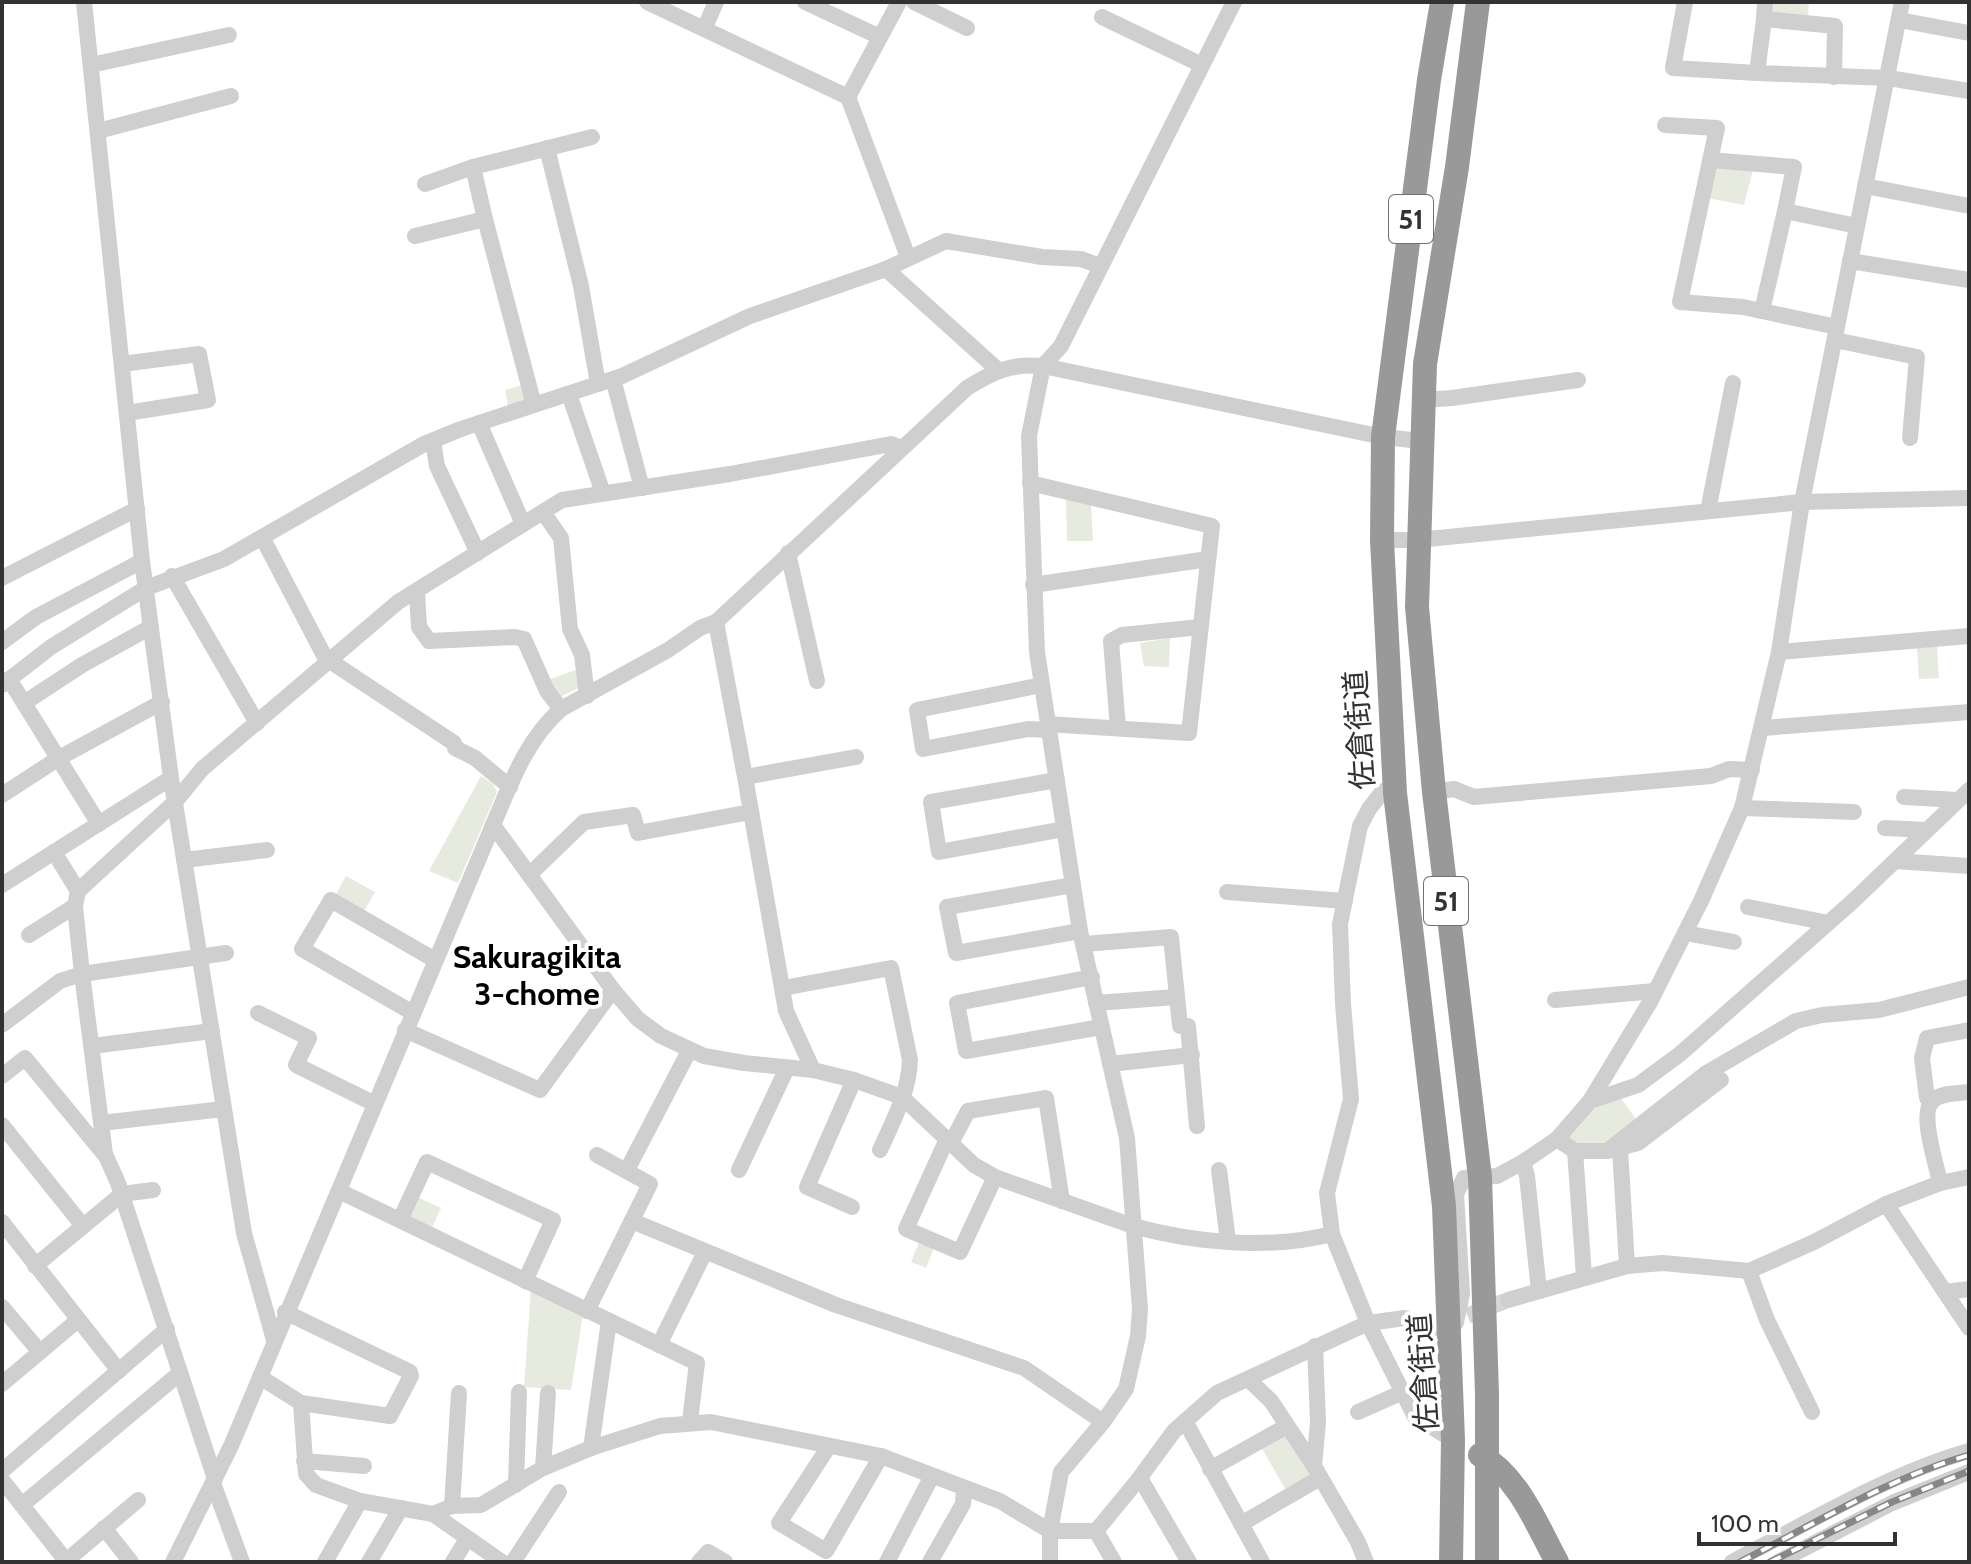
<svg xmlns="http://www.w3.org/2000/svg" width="1971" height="1564" viewBox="0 0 1971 1564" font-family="Cabin,'Noto Sans JP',sans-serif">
<rect width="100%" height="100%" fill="#fff"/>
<!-- green -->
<g fill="#e7eade">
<polygon points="1765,2 1809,2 1808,17 1770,14"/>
<polygon points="1719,166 1753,170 1744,205 1708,198 1713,169"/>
<polygon points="526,384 528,404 509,412 505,390"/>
<polygon points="1066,498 1091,504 1093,541 1067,541"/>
<polygon points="1170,638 1169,667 1144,666 1140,643"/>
<polygon points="1937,646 1939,678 1919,679 1917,648"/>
<polygon points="578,669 581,687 560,697 548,680"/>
<polygon points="481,776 493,784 497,792 458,883 429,871"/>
<polygon points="346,876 375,892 363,913 334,898"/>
<polygon points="1620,1097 1638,1122 1605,1148 1575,1149 1562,1138 1593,1106"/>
<polygon points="417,1197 441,1208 431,1230 407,1220"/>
<polygon points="919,1242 934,1248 926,1268 911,1262"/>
<polygon points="531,1288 583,1314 571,1390 524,1387"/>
<polygon points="1284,1432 1311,1473 1309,1479 1287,1492 1260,1445"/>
</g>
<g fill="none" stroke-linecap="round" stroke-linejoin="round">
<!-- minor-tunnel -->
<polyline stroke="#d6d6d6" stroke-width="16" stroke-dasharray="16 8" stroke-linecap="butt" points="1445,1324 1508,1300"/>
<!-- minor -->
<g stroke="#cfcfcf" stroke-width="16">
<polyline points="84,2 142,561 171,778 244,1233 274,1340"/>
<polyline points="647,2 848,97 908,257"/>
<polyline points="805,2 880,37"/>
<polyline points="914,2 967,28"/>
<polyline points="1685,2 1673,68 1757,73"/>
<polyline points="1765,2 1764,19 1835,26 1834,77"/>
<polyline points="1102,17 1202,65"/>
<polyline points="1764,19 1757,73 1888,78 1969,91"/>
<polyline points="1899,20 1969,33"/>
<polyline points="705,27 716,2"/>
<polyline points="91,65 229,35"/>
<polyline points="848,97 899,2"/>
<polyline points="1665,125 1717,128 1680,302 1743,307 1837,327"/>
<polyline points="98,131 231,96"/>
<polyline points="547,148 581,286 598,384"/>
<polyline points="1710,160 1794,167 1785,211 1857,226"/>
<polyline points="425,184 473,167"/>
<polyline points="1865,186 1969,206"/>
<polyline points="485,219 473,167 592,137"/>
<polyline points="415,236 485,219 534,405"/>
<polyline points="1850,261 1969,280"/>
<polyline points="886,269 998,370"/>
<polyline points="1762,311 1785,211"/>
<polyline points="1835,340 1917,357 1910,438"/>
<polyline points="122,364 199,354 208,400 127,413"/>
<polyline points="613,379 642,488"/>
<polyline points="569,394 603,493"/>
<polyline points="1423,400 1452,398 1578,380"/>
<polyline points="479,423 523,524"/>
<polyline points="433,441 437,466 478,553"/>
<polyline points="1030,483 1212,526 1189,733 1047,724"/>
<polyline points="1708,511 1733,383"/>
<polyline points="543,512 561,538 570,629 582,655 587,696"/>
<polyline points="262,537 328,663"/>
<polyline points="1382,540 1418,540 1802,502 1969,498"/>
<polyline points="788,553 817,681"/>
<polyline points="172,576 257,723"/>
<polyline points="2,578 137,509"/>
<polyline points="1033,585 1208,559"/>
<polyline points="417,592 419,627 429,641 515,637 524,639 547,691 561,709"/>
<polyline points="716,622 745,777"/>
<polyline points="2,642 36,617 142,561"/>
<polyline points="1779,652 1969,636"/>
<polyline points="330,661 454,743 455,748 475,758 510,787"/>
<polyline points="9,679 99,824"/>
<polyline points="2,685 51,647 146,588 224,559 424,444 461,429 622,376 750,316 886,269 946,241 1042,257 1081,259 1100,266"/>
<polyline points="1042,685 917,710 923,749 1028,729 1048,730"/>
<polyline points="24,703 82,665 151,627"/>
<polyline points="1118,728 1111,641 1122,635 1200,627"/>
<polyline points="1763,728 1969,712"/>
<polyline points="1057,780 931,802 939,852 1064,829"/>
<polyline points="1434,792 1454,789 1474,797 1711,776 1729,769 1752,770"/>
<polyline points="1395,793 1383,791 1369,809 1360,826 1340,924 1343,1004 1351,1099 1327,1193 1332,1234 1368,1323 1415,1417 1453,1440"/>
<polyline points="2,795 59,758 162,702"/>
<polyline points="1904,797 1958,800"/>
<polyline points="1742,808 1854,812"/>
<path d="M493 825 613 990 638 1019 661 1036 704 1056 744 1063 813 1070 854 1080 902 1097 974 1165 995 1177 1133 1226C1195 1243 1269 1250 1332 1234"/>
<polyline points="1885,828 1927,830"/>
<polyline points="54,852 78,891"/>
<polyline points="184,860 267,850"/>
<polyline points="1895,861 1969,866"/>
<polyline points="529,875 584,822 633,815 638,833 750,812"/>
<polyline points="2,885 171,778"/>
<polyline points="1073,885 947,907 956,953 1080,931"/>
<polyline points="1227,892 1345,901"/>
<polyline points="1748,907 1828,923"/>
<polyline points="1685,933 1734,942"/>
<polyline points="29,935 75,906"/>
<polyline points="1084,944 1171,937 1180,1026 1188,1026 1197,1126"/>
<polyline points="1092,977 957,1003 966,1051 1101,1027"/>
<path d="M783 988 891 968 910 1060C909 1092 893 1121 880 1150"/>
<polyline points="1555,1000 1655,991"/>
<polyline points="1096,1003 1176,997"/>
<polyline points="258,1013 309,1038 296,1065 375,1104"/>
<polyline points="413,1013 302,949 331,900 435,960"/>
<polyline points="2,1025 60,981 82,974 226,953"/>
<polyline points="405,1030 540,1090 613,990"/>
<polyline points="92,1046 212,1031"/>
<polyline points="1110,1064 1192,1055"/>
<polyline points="813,1070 786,1011 745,777 856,757"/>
<polyline points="2,1076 25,1058 104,1154"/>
<polyline points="1590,1101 1638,1085 1680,1054 1852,902 1969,790"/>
<polyline points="1932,1102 1927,1098 1922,1058 1927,1038 1969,1030"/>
<polyline points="101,1123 223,1109"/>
<polyline points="2,1125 83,1226"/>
<polyline points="947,1139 906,1229 960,1252 995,1177"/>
<polyline points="1557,1139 1575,1151 1607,1151 1638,1143 1721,1080"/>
<polyline points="951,1143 968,1111 1046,1098 1062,1201"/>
<polyline points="1620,1149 1627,1266"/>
<polyline points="1575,1151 1584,1276"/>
<polyline points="1607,1151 1705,1074 1796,1021 1822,1015 1879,1010 1969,987"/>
<polyline points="1523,1162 1527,1176 1539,1291"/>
<polyline points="627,1170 689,1051"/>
<polyline points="739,1170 787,1068"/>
<polyline points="1219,1170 1228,1241"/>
<path d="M1940 1183C1937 1165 1919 1115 1932 1101 1940 1093 1958 1093 1969 1092"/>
<polyline points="339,1191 697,1363 690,1421"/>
<polyline points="1886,1204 1969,1328"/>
<polyline points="852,1207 807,1187 854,1080"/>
<polyline points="400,1220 427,1162 553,1220 525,1281"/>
<polyline points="632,1221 836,1305 1024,1368 1103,1422"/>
<polyline points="2,1222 119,1371"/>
<polyline points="35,1266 122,1194 153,1190"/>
<polyline points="1749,1271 1767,1320 1812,1412"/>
<polyline points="1945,1292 1969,1289"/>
<polyline points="1508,1300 1627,1266 1663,1263 1749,1271 1814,1242 1886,1204 1940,1183 1969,1177"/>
<polyline points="2,1307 40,1352"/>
<polyline points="587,1311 650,1184 597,1155"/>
<polyline points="1456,1323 1462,1294 1456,1194 1464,1178 1497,1176 1523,1162 1557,1139 1590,1101 1650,1002 1701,901 1742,808 1779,652 1802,502 1902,2"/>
<polyline points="659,1345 705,1252"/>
<polyline points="1315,1346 1318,1422 1314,1466 1358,1542 1366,1562"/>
<polyline points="260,1377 301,1403 390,1416 411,1376 410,1372 285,1312"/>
<polyline points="1249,1380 1271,1401 1314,1466"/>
<polyline points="2,1384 78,1320"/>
<polyline points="301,1403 306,1474 316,1485 360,1501 433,1514 452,1506 481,1505 543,1468 591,1448 660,1426 711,1422 881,1456 1000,1501 1050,1531 1096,1531 1138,1480 1174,1431 1217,1393 1368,1323 1405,1318 1432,1329"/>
<polyline points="1358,1412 1403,1392"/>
<polyline points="1185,1421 1262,1562"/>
<polyline points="829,1446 779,1523 826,1551 881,1456"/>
<polyline points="591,1448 609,1321"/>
<polyline points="304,1461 364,1466"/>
<polyline points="543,1468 548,1393"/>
<polyline points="1210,1469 1287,1426"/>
<polyline points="2,1471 167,1329"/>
<polyline points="1140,1478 1189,1562"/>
<polyline points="215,1479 118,1183 105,1154 82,974 75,906 78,891 175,802 202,769 398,602 562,500 730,474 891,444 902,448"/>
<polyline points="2,1480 67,1562"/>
<polyline points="213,1483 242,1562"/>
<polyline points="516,1485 519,1392"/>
<polyline points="22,1505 180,1373"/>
<polyline points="452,1506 459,1393"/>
<polyline points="433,1514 502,1562"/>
<polyline points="1241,1524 1320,1478"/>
<polyline points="104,1528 131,1562"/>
<polyline points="1096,1531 1114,1562"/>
<polyline points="66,1561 138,1500"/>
<path d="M173 1562 231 1446 493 825C511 783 526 740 561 709L668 650 700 628 716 622 967 388C992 372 1012 363 1043 366L1383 437 1421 441"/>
<polyline points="325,1562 360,1501"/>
<polyline points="369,1562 401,1508"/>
<polyline points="453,1562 467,1539"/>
<polyline points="513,1562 559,1492"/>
<polyline points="699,1562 708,1552 725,1562"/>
<polyline points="887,1562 932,1476"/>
<polyline points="930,1562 963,1504 964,1488"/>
<polyline points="1050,1562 1050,1531 1061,1472 1103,1422 1126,1389 1138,1336 1140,1309 1127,1138 1080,931 1037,652 1029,436 1043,366 1061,346 1234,2"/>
<path d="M1732 1562C1808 1523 1886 1475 1969 1451"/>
<polyline points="1778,1562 1892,1503 1969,1472"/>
</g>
<!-- highway -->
<g stroke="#999" stroke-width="24">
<polyline points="1442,2 1429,80 1383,437 1382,540 1395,793 1444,1206 1453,1440 1451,1562"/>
<polyline points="1478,2 1457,167 1425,364 1417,607 1434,792 1480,1177 1487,1394 1487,1562"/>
<path d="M1480 1455C1518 1476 1537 1525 1557 1562"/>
</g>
<!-- rail casing -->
<g stroke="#878787" stroke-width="7">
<g id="rail">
<path d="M1740 1562C1814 1524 1889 1478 1969 1455"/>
<polyline points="1770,1562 1892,1502 1969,1471"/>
</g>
</g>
<!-- rail -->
<use href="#rail" stroke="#fff" stroke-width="4" stroke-dasharray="12" stroke-linecap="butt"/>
</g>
<g text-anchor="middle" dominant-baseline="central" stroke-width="8" stroke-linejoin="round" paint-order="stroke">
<!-- shield labels -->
<g fill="#fff" stroke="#707070" stroke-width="2">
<rect x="1389" y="195" width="44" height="48" rx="6"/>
<rect x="1424" y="877" width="44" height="48" rx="6"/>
</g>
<g font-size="28" font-weight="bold" fill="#323232">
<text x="1411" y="219">51</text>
<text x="1446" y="901">51</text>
</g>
<!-- street labels -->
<g font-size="30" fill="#323232" stroke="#fff">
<text transform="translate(1359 730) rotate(-94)">佐倉街道</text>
<text transform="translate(1423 1373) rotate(-94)">佐倉街道</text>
</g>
<!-- neighbourhood labels -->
<g font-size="32" font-weight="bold" fill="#000" stroke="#fff">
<text x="537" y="956">Sakuragikita<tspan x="537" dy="37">3-chome</tspan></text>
</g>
</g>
<!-- border -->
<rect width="1971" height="1564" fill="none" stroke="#323232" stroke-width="8"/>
<!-- scale -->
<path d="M1699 1532v12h196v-12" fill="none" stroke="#323232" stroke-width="4"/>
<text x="1711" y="1532" font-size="24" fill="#323232" stroke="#ffffff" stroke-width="6" paint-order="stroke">100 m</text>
</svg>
